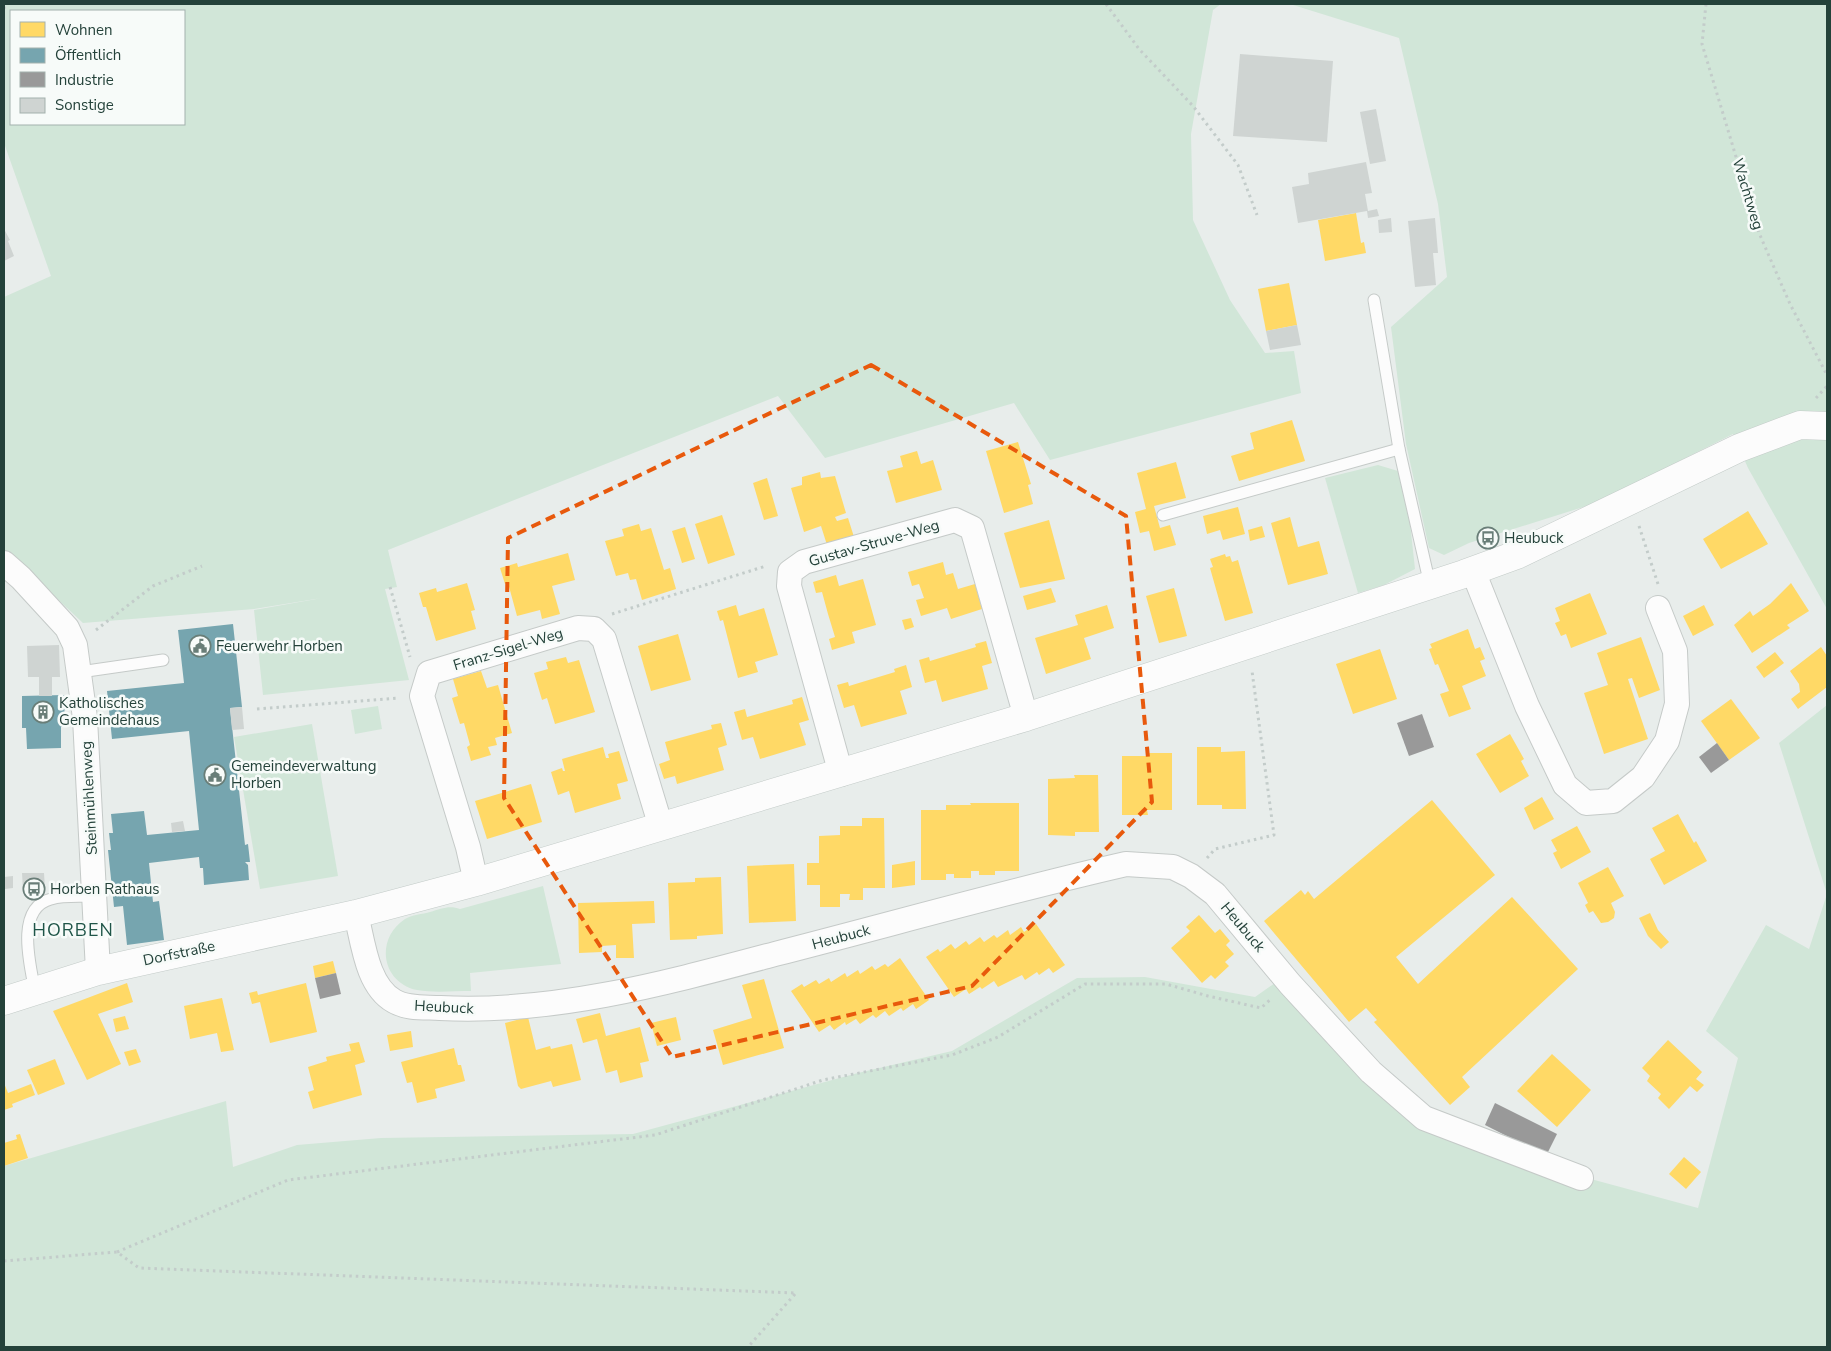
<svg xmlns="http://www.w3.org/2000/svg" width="1831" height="1351" viewBox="0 0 1831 1351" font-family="'Nunito Sans',sans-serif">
<rect width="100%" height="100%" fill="#e8edeb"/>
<!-- green -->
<g fill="#d1e6d8" fill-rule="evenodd">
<path d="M4 4H1221L1213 10 1191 134 1193 220 1230 300 1265 353 1294 351 1301 393 1050 460 1014 403 825 458 778 396 388 550 397 587 385 589 409 680 263 695 254 610 322 598 254 609 83 623 4 549V297L51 276 4 143ZM11 11H184V124H11Z"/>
<polygon points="1290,4 1827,4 1827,609 1748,468 1733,434 1596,503 1469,543 1444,555 1429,548 1406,444 1391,327 1447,277 1438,204 1399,38"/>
<polygon points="1378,465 1398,471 1410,523 1415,569 1384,585 1358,593 1325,478"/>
<polygon points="1827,705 1827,1347 4,1347 4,1166 226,1101 233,1167 297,1145 381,1138 633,1134 858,1073 952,1051 1077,978 1145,977 1255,997 1275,983 1424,1118 1576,1175 1698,1208 1738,1058 1706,1031 1766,925 1809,949 1827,894 1779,743"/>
<polygon points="378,706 382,729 355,734 351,710"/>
<polygon points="312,724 338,876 260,889 234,737"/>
<path d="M543 886 561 964 470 973 471 991C454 991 433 993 417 990 381 982 375 939 405 919 411 915 423 914 430 912 441 909 449 905 460 909Z"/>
</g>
<!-- homes -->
<g fill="#ffd966">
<polygon points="1356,213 1361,243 1364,242 1366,253 1325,261 1318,220"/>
<polygon points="1289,283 1297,325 1266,331 1258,289"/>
<polygon points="1292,420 1305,461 1239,481 1231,456 1254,449 1250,433"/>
<polygon points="1018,442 1031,484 1028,485 1033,504 1004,513 986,451"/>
<polygon points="917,451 921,464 933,460 942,490 896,503 887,471 903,467 900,456"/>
<polygon points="1176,462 1186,498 1154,506 1160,528 1170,525 1176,545 1154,551 1149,531 1140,533 1135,512 1146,509 1137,473"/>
<polygon points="820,472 821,478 835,476 846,513 835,517 837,521 848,518 854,537 827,545 821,526 804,532 791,488 802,485 802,477"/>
<polygon points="767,478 778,516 764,520 753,483"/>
<polygon points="1238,507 1245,534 1223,540 1220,530 1207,534 1203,516"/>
<polygon points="1748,511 1768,544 1721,569 1703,539"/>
<polygon points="722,515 735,555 708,564 695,524"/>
<polygon points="1290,517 1298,547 1319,541 1328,574 1288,585 1271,523"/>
<polygon points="1049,520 1065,579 1020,588 1004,533"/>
<polygon points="639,524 641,531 651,528 664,570 670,568 676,589 642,600 636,579 630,580 628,573 616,576 605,541 624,536 622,529"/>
<polygon points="1262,526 1265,537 1250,541 1248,530"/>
<polygon points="685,527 695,559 682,563 672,531"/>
<polygon points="568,553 575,580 552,586 560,614 542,619 540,610 517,616 508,583 505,584 500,568 517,563 518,567"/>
<polygon points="1225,554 1226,557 1230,556 1232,562 1238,560 1253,613 1225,621 1210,568 1213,567 1210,559"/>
<polygon points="943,562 946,575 953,573 958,589 975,584 982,609 951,619 947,608 921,616 916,600 924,598 919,584 912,586 908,572"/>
<polygon points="836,575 839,586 863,579 876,625 852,632 855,643 832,650 829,639 835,637 828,614 822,592 816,593 813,582"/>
<polygon points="467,583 475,610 471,611 476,629 436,641 426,607 423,607 419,593 436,588 437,592"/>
<polygon points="1791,583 1809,611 1787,625 1790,628 1752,653 1734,625 1750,611 1753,616 1770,604"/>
<polygon points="1051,588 1056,602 1027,610 1023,596"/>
<polygon points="1174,588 1187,636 1159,643 1146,596"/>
<polygon points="1590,593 1607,634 1571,648 1566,634 1561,636 1555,623 1560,621 1555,608"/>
<polygon points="736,605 739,616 764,608 778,655 755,662 758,672 738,678 723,620 720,621 717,611"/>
<polygon points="1107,605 1114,628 1084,638 1091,659 1046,674 1035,638 1078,625 1075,615"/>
<polygon points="1704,605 1714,625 1693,636 1683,616"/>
<polygon points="911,618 914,627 905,630 902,620"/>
<polygon points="1468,629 1475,649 1480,647 1485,659 1480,661 1486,676 1462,686 1471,709 1449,717 1440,694 1449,691 1438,664 1435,665 1429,649 1432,648 1430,644"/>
<polygon points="678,634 691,680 651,691 638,646"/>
<polygon points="1641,637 1660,690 1639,698 1632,678 1628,679 1648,739 1604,754 1584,693 1608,685 1597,653"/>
<polygon points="986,641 992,663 982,666 988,689 942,702 936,680 925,683 919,660 929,657 930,661 976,647 975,644"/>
<polygon points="1821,647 1827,656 1827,687 1798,709 1791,699 1800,692 1799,684 1790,671"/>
<polygon points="1380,649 1397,699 1353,714 1336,664"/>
<polygon points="1775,652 1784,663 1764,678 1756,667"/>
<polygon points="566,657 568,663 579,660 595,712 555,724 547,698 542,700 534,673 548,669 546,662"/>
<polygon points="906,665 912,687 900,691 907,714 861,727 854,705 844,708 837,685 848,682 849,686 895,672 894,669"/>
<polygon points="481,671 487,688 498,685 512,733 495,738 497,745 488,747 491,755 471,761 467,747 470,745 464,723 460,724 452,698 458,696 453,679"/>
<polygon points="802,697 809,720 799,723 806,745 760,759 753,737 742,740 734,712 745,709 747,717 793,704 792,700"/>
<polygon points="1731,699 1760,738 1729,760 1701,721"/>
<polygon points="721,723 727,745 718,748 724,770 677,784 675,776 664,779 659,764 670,760 665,742 712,729 711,725"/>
<polygon points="1510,734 1524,759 1521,761 1529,776 1500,793 1476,754"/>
<polygon points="603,747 606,758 609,758 608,754 619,751 628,781 617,784 621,799 575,813 569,791 558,795 551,772 562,768 563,771 565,771 562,759"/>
<polygon points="1197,747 1221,747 1221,752 1245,751 1246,809 1222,809 1222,805 1197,805"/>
<polygon points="1147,753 1172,753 1172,810 1147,810 1148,815 1122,815 1122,756 1148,756"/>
<polygon points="1074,775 1098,775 1099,832 1075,832 1075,836 1048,835 1048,779 1075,778"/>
<polygon points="531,784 542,822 487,839 475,801"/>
<polygon points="1542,797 1554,819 1534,830 1524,808"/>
<polygon points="1432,800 1495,875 1396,957 1418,984 1512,897 1578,969 1462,1077 1470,1087 1450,1105 1374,1022 1377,1020 1366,1008 1349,1022 1264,921 1301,890 1305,895 1308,891 1314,899"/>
<polygon points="970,803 1019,803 1019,871 995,871 995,875 979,875 979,871 971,871 971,878 954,878 954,874 946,874 946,880 921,880 921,810 946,810 946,805 971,805"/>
<polygon points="1678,814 1694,843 1696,841 1707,861 1664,885 1650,859 1665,851 1652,828"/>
<polygon points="862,818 884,818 885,888 863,888 863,900 849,900 850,894 840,894 840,907 820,907 820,885 807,885 807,863 819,863 819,836 840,835 840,826 862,826"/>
<polygon points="1577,826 1591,852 1561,869 1553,853 1557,851 1551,840"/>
<polygon points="915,861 915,885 892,888 892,865"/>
<polygon points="794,864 796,921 749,923 747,866"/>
<polygon points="1608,867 1624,896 1611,903 1615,912 1614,918 1608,922 1601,923 1593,911 1589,913 1585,905 1588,903 1578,883"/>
<polygon points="721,877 723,934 697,936 697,939 670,940 668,883 695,882 695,878"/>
<polygon points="654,901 655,923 632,924 634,958 616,958 616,945 602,946 602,952 579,953 578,903"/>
<polygon points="1650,913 1658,930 1669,942 1661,949 1648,936 1639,918"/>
<polygon points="1199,915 1215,933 1220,929 1230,941 1226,945 1234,954 1225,962 1229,966 1215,979 1211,975 1202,983 1171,948 1190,931 1186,927"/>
<polygon points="1036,924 1065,965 1053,973 1049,968 1039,975 1037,972 1025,980 1022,975 998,987 994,981 982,989 980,987 969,994 966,989 954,997 926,957 938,949 940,952 951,944 955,949 966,941 969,945 980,937 984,942 994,935 997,938 1008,930 1010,935 1021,927 1024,932"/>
<polygon points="900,958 929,1000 916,1009 913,1004 903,1011 901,1008 889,1016 885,1011 876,1018 873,1015 860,1024 856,1019 846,1025 845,1022 834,1030 830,1025 819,1032 791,991 802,984 804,987 816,980 819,984 829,978 831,982 845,973 847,977 858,970 860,974 872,966 875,970 885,964 888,967"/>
<polygon points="333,961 336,973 315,978 313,966"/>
<polygon points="764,979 784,1048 723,1065 713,1030 752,1018 742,985"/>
<polygon points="127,983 133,1002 98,1014 121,1064 87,1080 53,1011"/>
<polygon points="306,983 317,1032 270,1043 260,1002 252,1004 249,993 257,991 258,995"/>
<polygon points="222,998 234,1050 221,1052 217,1033 190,1039 184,1006"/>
<polygon points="600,1013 606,1036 640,1027 649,1061 640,1063 643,1077 620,1083 617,1070 606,1073 597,1039 583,1043 576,1019"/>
<polygon points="125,1016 129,1029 116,1032 113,1019"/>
<polygon points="528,1017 536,1050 550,1046 551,1049 572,1044 581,1080 553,1087 551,1081 521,1089 518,1086 505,1023"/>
<polygon points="676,1017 681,1040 657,1046 651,1023"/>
<polygon points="411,1031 413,1047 390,1051 387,1035"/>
<polygon points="1668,1040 1702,1072 1696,1079 1704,1085 1697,1092 1690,1086 1669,1109 1658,1098 1661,1094 1647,1081 1650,1076 1642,1068"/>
<polygon points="359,1042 365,1062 355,1065 362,1095 313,1109 308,1092 314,1090 308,1067 327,1061 326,1057 351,1051 349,1044"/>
<polygon points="454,1048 458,1065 461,1065 465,1081 435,1089 437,1098 417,1103 412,1082 407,1083 401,1062"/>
<polygon points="136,1049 141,1062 129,1066 124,1052"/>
<polygon points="1552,1054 1591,1090 1557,1127 1517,1091"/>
<polygon points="55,1059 65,1084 38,1095 27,1070"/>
<polygon points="4,1083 8,1093 31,1084 35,1095 12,1104 13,1107 4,1110"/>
<polygon points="20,1134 28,1158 4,1166 4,1143 17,1139 16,1135"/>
<polygon points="1684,1157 1701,1172 1686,1189 1669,1174"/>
</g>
<!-- public -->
<g fill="#76a5af">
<polygon points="233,624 242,707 230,708 245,845 248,844 250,862 245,862 248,865 249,880 204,885 203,868 200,868 199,857 149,863 153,902 159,901 164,940 127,945 123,906 114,907 108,850 111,850 109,833 113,833 111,814 144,811 147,835 199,830 189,731 112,739 107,691 184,683 178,630"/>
<polygon points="64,695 65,727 61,727 61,748 27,749 26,728 22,728 22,696"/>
</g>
<!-- industry -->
<g fill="#999">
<polygon points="1422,714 1434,747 1409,756 1397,723"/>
<polygon points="1717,743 1729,760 1711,773 1699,757"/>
<polygon points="336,973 341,994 320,999 315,978"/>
<polygon points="1495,1103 1557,1134 1546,1156 1485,1125"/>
</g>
<!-- building -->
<g fill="#cfd4d2">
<polygon points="1240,54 1333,61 1327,142 1233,136"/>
<polygon points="1376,109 1386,161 1370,164 1360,112"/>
<polygon points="1366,162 1372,193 1365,194 1368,211 1377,209 1379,216 1368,218 1367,211 1298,223 1292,187 1309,184 1308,173"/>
<polygon points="1391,218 1392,232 1379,233 1378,220"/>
<polygon points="1435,218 1438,253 1433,253 1436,285 1415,287 1408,221"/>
<polygon points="4,229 10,240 8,241 14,256 4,261"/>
<polygon points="1297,325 1301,345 1270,350 1266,331"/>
<polygon points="59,645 60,677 52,677 52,696 39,696 39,677 28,677 27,646"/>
<polygon points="242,707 244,729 232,730 230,708"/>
<polygon points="183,821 185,831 172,832 171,823"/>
<polygon points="22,873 44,873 45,890 23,890"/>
<polygon points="13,876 13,888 5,889 4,877"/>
</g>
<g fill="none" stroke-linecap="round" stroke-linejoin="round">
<!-- lane casing -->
<g stroke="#c5cac8" stroke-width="13">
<g id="lane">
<polyline points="1374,300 1399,449 1430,585"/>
<polyline points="1163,515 1399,449"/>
<polyline points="80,672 163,660"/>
<path d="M35 991C30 965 15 908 51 899 64 895 80 897 93 896"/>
</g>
</g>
<!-- street casing -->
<g stroke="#c5cac8" stroke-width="26">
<g id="street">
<polyline points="4,563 21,578 67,628 75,645 85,718 98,971"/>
<polyline points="1473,571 1527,706 1565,785 1586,803 1613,801 1643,777 1667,741 1677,704 1675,651 1658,608"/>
<polyline points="841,774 789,586 790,572 804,562 955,520 972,528 1026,717"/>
<polyline points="476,882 468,847 422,696 429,673 578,628 594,629 604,639 661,827"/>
<path d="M356 914C363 942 367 986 394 1001 407 1009 426 1007 440 1008 553 1014 666 983 775 954 892 924 1008 891 1126 864L1173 867 1191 876 1215 894 1290 984 1371 1072 1424 1118 1581 1178"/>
</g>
</g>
<!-- secondary casing -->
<g stroke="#c3cbc8" stroke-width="29">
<polyline id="secondary" points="4,1001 98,971 356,914 476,882 1026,717 1464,574 1519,554 1739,448 1800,425 1827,426"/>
</g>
<!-- path -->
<g stroke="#c3ccca" stroke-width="3" stroke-dasharray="2.5 4" stroke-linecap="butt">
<polyline points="1106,4 1139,49 1193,106 1238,165 1257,215"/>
<polyline points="1706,4 1702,44 1759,233 1790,304 1827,375"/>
<polyline points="4,9 5,4"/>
<polyline points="1816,398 1827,386"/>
<polyline points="1639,526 1658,584"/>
<polyline points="390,587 410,657"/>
<polyline points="612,614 766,566"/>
<polyline points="96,630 153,586 202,566"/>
<polyline points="257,709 399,698"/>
<polyline points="1207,858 1215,849 1274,835 1252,671"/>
<polyline points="117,1252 288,1180 655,1135 823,1080 952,1055 998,1037 1085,984 1166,984 1208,996 1261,1008 1271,999"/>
<polyline points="4,1261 117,1252 139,1268 796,1293 748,1347"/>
</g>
<!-- lane -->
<use href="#lane" stroke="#fcfcfc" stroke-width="11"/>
<!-- street -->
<use href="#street" stroke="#fcfcfc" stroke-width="24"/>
<!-- secondary -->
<use href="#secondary" stroke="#fcfcfc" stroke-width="28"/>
</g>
<!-- marked area -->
<path fill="none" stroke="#e8590c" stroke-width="4" stroke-dasharray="10 6" stroke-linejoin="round" d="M871 365 1126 516 1152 802 972 986 672 1057 504 798 508 538Z"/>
<!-- icons -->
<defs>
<g id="bus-ring" transform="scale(1.125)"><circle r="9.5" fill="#f7fbf9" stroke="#697e78" stroke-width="1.5"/><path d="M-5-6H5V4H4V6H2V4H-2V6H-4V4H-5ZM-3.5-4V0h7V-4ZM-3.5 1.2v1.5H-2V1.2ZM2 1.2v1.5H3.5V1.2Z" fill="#697e78"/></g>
<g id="civic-ring" transform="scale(1.125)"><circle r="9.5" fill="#f7fbf9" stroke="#697e78" stroke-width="1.5"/><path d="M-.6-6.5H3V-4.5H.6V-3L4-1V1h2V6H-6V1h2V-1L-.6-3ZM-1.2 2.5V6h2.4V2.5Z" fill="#697e78"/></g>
<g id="building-ring" transform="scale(1.125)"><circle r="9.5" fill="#f7fbf9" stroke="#697e78" stroke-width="1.5"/><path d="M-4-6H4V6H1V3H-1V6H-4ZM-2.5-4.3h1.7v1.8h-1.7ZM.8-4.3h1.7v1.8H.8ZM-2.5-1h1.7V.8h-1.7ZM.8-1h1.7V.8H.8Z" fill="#697e78"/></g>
</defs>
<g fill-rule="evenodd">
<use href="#bus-ring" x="1488" y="538"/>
<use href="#civic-ring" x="200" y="646"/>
<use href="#building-ring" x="43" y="712"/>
<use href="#civic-ring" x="215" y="775"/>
<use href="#bus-ring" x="34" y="889"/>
</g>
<g text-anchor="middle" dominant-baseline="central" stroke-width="5" stroke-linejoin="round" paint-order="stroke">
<!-- street labels -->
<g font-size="15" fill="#24423a" stroke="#f7fbf9">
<text transform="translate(1748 194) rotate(73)">Wachtweg</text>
<text transform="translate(874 543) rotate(-16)">Gustav-Struve-Weg</text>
<text transform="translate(508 649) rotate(-17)">Franz-Sigel-Weg</text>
<text transform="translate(89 798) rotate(-93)">Steinmühlenweg</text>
<text transform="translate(1243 927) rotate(50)">Heubuck</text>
<text transform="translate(841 937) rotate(-15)">Heubuck</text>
<text transform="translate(179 953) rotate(-12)">Dorfstraße</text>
<text transform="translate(444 1007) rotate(3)">Heubuck</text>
</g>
<!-- poi labels -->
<g font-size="15" fill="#24423a" stroke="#f7fbf9" text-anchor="start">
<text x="1504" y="538">Heubuck</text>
<text x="216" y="646">Feuerwehr Horben</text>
<text x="59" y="703">Katholisches<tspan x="59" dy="17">Gemeindehaus</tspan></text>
<text x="231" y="766">Gemeindeverwaltung<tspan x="231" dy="17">Horben</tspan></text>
<text x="50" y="889">Horben Rathaus</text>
</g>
<!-- quarter labels -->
<g font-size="18" letter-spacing="1" fill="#1f5548" stroke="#f7fbf9">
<text x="73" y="930">HORBEN</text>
</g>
</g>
<!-- border -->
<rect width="1831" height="1351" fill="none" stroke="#24423a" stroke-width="10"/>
<!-- legend -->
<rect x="10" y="10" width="175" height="115" fill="#f7fbf9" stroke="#a3b1ad"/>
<rect x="20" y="22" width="25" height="15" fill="#ffd966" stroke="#a3b1ad"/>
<text x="55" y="35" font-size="15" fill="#24423a">Wohnen</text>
<rect x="20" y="48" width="25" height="15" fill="#76a5af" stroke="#a3b1ad"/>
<text x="55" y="60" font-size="15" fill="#24423a">Öffentlich</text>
<rect x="20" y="72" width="25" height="15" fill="#999999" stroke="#a3b1ad"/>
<text x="55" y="85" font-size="15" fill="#24423a">Industrie</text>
<rect x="20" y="98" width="25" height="15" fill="#cfd4d2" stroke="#a3b1ad"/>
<text x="55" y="110" font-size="15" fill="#24423a">Sonstige</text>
</svg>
